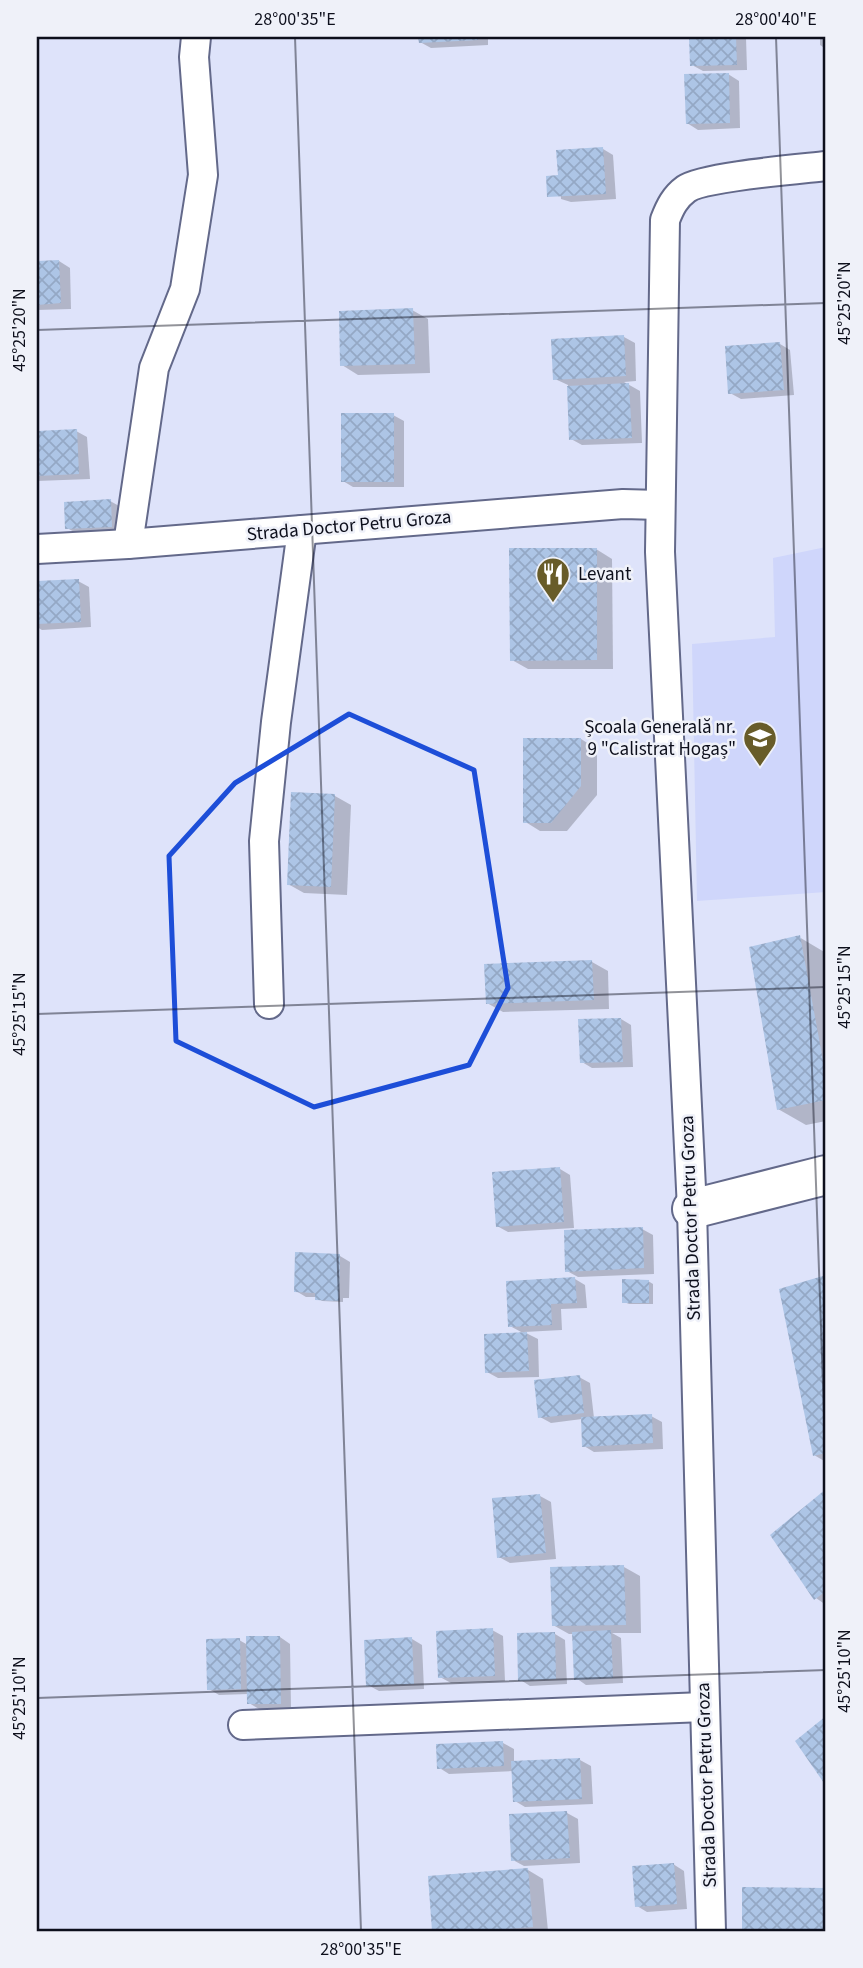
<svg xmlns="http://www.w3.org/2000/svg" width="863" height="1968" viewBox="0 0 863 1968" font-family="'Source Sans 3',sans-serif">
<defs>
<pattern id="building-cross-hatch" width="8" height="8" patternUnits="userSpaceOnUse" patternTransform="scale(1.75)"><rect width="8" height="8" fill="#adc5e6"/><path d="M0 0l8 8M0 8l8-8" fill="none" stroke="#94a8c5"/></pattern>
</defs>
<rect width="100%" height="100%" fill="#dee3fa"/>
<!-- built -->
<polygon fill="#cfd6fb" points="826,547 826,892 697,901 692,644 775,637 773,558"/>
<!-- shadow -->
<g fill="#0003">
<polygon points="420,37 488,37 488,45 431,48 420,42"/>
<polygon points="691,37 746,37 747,70 703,71 692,65"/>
<polygon points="820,37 826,37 826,49 820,45"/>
<polygon points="728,74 739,81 740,128 698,130 687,123"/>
<polygon points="603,149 613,155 616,199 571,202 561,199 558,151"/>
<polygon points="59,261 70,268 71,309 37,310 37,262"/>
<polygon points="412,310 428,319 430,373 358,375 342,365"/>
<polygon points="624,337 635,343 636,381 624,382 640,391 642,443 582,445 571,439 568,385 555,379"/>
<polygon points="780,344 790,350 794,395 741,399 730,393"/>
<polygon points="393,415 404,421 404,487 353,487 343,481"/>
<polygon points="76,431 87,437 90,479 37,481 37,433"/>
<polygon points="110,501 121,507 123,532 78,534 67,528"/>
<polygon points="596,549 612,559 613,669 528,669 512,660"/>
<polygon points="78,581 89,587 91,627 42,630 37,627 37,583"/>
<polygon points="581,739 597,749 597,795 567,831 540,831 524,821"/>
<polygon points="293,794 335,796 351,805 347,895 304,893 288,884"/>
<polygon points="799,937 826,953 826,1121 806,1125 778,1109"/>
<polygon points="592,962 608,971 609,1009 503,1012 487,1003"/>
<polygon points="621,1019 631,1025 633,1067 592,1068 582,1062"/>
<polygon points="560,1169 570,1175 574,1228 508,1232 497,1226"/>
<polygon points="642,1229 653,1235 654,1274 578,1277 567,1271"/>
<polygon points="340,1256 350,1262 349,1298 343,1298 343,1302 322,1301 317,1297 306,1297 296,1291"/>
<polygon points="826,1277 826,1462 814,1455 781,1290"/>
<polygon points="575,1279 585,1285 587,1308 561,1309 562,1330 524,1332 538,1339 539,1377 498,1378 487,1372 523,1333 510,1326"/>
<polygon points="648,1281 653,1284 653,1304 629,1304 624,1302"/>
<polygon points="579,1377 590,1383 594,1418 651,1416 662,1422 663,1449 594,1452 584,1446 582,1419 551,1423 540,1417"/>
<polygon points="826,1492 826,1605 816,1598 772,1535"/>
<polygon points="540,1496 551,1502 556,1559 510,1563 499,1557"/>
<polygon points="624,1567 640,1576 641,1633 612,1633 621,1638 623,1683 586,1685 576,1678 574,1634 569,1634 553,1625"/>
<polygon points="492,1630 503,1636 505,1681 451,1683 440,1677"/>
<polygon points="555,1634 565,1640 567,1684 530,1686 519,1679"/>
<polygon points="280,1637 290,1644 291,1709 259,1709 249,1703 248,1694 219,1695 209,1689 239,1640 248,1645"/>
<polygon points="412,1639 422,1645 424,1689 379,1691 368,1685"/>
<polygon points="503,1743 514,1749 514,1763 580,1760 591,1766 593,1804 525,1807 515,1801 513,1771 449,1774 438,1767"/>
<polygon points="567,1813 578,1819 580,1863 524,1866 513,1860"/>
<polygon points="673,1864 684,1871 687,1909 647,1912 637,1906"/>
<polygon points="528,1870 543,1879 548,1931 434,1931 430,1877"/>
<polygon points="744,1889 826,1889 826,1931 743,1931"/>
</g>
<!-- building -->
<g fill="url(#building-cross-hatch)">
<polygon points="418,37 478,37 478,40 419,43"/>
<polygon points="689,37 736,37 737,65 690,66"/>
<polygon points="729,73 730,123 686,124 684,74"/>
<polygon points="603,147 606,194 547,197 546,176 558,175 556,150"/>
<polygon points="59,260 61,303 37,305 37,261"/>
<polygon points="413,308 415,364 340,366 339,311"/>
<polygon points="624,335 626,376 553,380 551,339"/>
<polygon points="780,342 784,390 728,394 725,346"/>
<polygon points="629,383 632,438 569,440 567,386"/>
<rect x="341" y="413" width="53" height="69"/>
<polygon points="77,429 79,474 37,476 37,431"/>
<polygon points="111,499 112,527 65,529 64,502"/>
<polygon points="509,548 597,548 597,660 510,661"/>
<polygon points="79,579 81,622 37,624 37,581"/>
<polygon points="523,738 581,738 581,786 551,823 523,823"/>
<polygon points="291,792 335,794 331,887 287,885"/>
<polygon points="800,935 826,1077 826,1100 777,1110 749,947"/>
<polygon points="592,960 594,1000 486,1004 484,964"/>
<polygon points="621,1018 623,1062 580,1063 578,1019"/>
<polygon points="560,1167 564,1222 496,1227 492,1172"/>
<polygon points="643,1227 644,1268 565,1272 564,1230"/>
<polygon points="295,1252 340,1254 339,1301 315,1300 315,1293 294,1292"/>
<polygon points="826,1275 826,1453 813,1456 779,1289"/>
<polygon points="575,1277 577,1303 551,1304 552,1325 508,1327 506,1281"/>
<polygon points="622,1279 649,1280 649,1303 622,1303"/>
<polygon points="527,1332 529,1371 485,1373 484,1334"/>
<polygon points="580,1375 584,1413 538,1418 534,1380"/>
<polygon points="652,1414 653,1443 582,1447 581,1417"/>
<polygon points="826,1489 826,1591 814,1600 770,1535"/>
<polygon points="540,1494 546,1553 497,1558 492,1498"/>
<polygon points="624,1565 626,1625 552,1626 550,1567"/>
<polygon points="493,1628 495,1676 438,1678 436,1631"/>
<polygon points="611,1630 613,1678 574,1680 572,1632"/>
<polygon points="555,1632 556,1679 518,1681 517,1633"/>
<polygon points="246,1636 280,1636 281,1704 247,1704"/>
<polygon points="412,1637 414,1684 366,1686 364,1640"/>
<polygon points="240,1638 241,1689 207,1690 206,1639"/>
<polygon points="826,1716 826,1786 795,1741"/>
<polygon points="503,1741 504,1766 437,1769 436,1744"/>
<polygon points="580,1758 582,1799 513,1802 511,1761"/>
<polygon points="567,1811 570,1858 511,1861 509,1814"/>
<polygon points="674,1863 677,1904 635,1907 632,1866"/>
<polygon points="528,1868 533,1927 481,1931 432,1931 428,1876"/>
<polygon points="742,1887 826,1888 826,1931 742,1931"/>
</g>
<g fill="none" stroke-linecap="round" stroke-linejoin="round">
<!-- street casing -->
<g stroke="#63698a" stroke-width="32">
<g id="street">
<polyline points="128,544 154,368 185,289 203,175 194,57 196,37"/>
<polyline points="37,549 128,544 623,504 660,505"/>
<polyline points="269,1004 264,841 276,722 302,530"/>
<polyline points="243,1725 704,1707"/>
<path d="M711 1931 692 1209 660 552 665 220C670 207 675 197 686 189 703 177 800 169 826 166"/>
</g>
</g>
<!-- secondary casing -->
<g stroke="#63698a" stroke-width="42">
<polyline id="secondary" points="692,1209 826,1175"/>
</g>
<!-- street -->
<use href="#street" stroke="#fff" stroke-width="28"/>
<!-- secondary -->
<use href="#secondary" stroke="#fff" stroke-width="38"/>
</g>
<!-- marked area -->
<path fill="none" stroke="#1d4ed8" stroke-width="5" stroke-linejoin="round" d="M349 714 474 770 508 988 469 1065 314 1107 176 1041 169 856 235 783Z"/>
<!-- ticks -->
<path fill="none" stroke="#0d0f1c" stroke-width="2" stroke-opacity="0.45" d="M295 37 361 1931M776 37 826 1471M37 330 826 303M37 1014 826 987M37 1698 826 1670"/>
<!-- icons -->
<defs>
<g id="restaurant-pin" transform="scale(1.75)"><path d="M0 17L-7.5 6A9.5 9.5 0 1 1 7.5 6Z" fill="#685c29" stroke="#eff1f9"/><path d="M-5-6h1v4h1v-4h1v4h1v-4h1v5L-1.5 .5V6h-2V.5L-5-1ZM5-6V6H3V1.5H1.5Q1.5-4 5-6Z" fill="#fff"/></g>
<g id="school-pin" transform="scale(1.75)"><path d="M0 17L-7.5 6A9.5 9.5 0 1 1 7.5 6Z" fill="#685c29" stroke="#eff1f9"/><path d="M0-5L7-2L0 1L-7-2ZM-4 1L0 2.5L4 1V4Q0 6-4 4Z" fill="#fff"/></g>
</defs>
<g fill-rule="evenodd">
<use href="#restaurant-pin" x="553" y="574"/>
<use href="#school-pin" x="760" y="738"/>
</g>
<g text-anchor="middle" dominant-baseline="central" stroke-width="5" stroke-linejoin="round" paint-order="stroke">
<!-- street labels -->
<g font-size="19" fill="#0d0f1c" stroke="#eff1f9">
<text transform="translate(349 526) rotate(-5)">Strada Doctor Petru Groza</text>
<text transform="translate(691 1218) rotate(-92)">Strada Doctor Petru Groza</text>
<text transform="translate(707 1785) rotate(-92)">Strada Doctor Petru Groza</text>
</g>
<!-- poi labels -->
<g font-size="19" fill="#0d0f1c" stroke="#eff1f9" text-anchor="start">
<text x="578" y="574">Levant</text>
<text x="736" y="727" text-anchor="end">Școala Generală nr.<tspan x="736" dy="22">9 "Calistrat Hogaș"</tspan></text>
</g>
</g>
<!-- border -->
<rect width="863" height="1968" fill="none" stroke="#eff1f9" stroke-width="77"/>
<rect x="38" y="38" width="786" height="1892" fill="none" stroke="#0d0f1c" stroke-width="2.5"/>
<g font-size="18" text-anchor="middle" fill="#0d0f1c">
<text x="295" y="25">28°00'35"E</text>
<text x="776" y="25">28°00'40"E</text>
<text transform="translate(844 303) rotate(-90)" y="6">45°25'20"N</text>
<text transform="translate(19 330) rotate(-90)" y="6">45°25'20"N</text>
<text transform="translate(844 987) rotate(-90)" y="6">45°25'15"N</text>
<text transform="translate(19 1014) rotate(-90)" y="6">45°25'15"N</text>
<text transform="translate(844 1671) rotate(-90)" y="6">45°25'10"N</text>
<text transform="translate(19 1698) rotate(-90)" y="6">45°25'10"N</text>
<text x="361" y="1955">28°00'35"E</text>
</g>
</svg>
